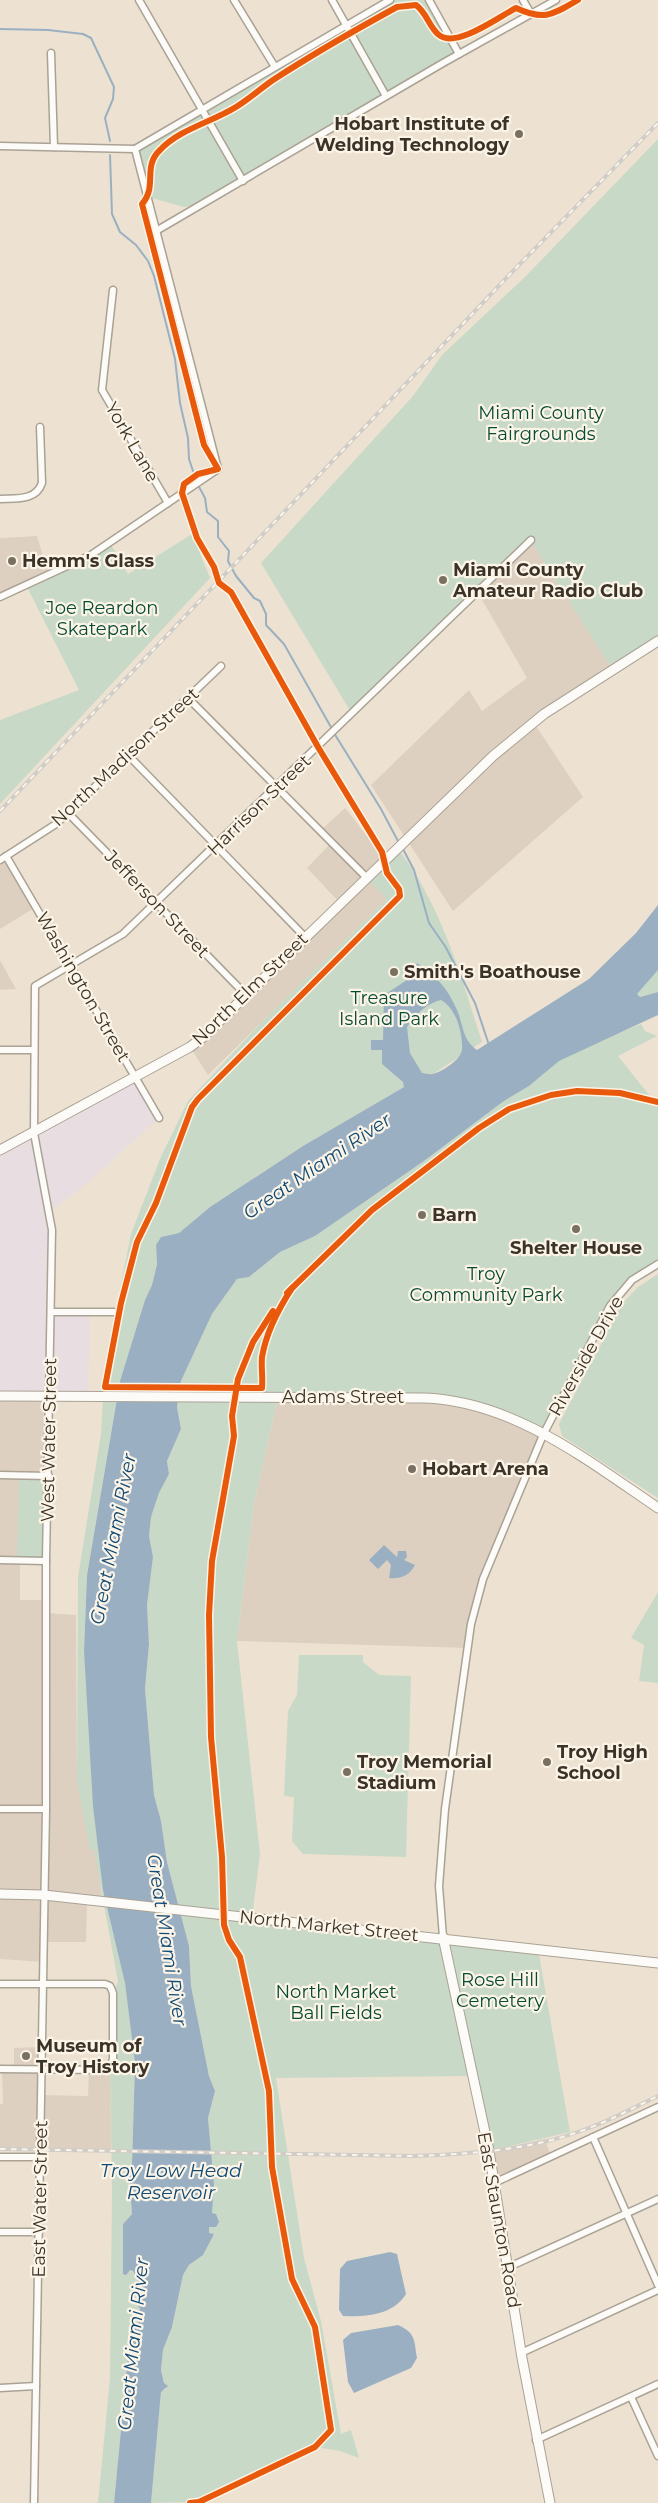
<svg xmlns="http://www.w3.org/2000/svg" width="658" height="2503" viewBox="0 0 658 2503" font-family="Montserrat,sans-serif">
<rect width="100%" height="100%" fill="#ede2d1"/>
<!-- commercial -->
<g fill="#ded0c0">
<polygon points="37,536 49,576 0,597 0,538"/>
<polygon points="531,540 612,669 534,723 583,797 453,911 371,785 469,690 482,711 527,678 477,591"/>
<polygon points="345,808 386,860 387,899 208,1075 190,1047 340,903 307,868 332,842 321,830"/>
<polygon points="6,856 36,907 0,929 0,860"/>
<polygon points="0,960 16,989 0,990"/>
<polygon points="0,1396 50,1396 49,1476 20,1560 20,1600 46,1600 47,1613 76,1615 77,1782 99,1869 102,1902 87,1900 86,1942 44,1942 44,1962 0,1959"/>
<polygon points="278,1397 460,1401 543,1435 486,1570 467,1648 237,1641 254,1503"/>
<polygon points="42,2047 41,2095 88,2096 89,2070 110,2068 111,2152 0,2149 0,2104 3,2104 2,2069 14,2069 14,2048"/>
<polygon points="545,2139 551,2157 494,2183 489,2151"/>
</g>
<!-- medical -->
<polygon fill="#e8dde0" points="134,1077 159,1118 83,1187 49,1212 51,1312 90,1313 88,1395 0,1396 0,1150"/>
<!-- green -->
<g fill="#c9d9c7">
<polygon points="390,0 429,0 459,54 204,204 184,207 148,197 135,149"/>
<polygon points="658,139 658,641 612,669 531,541 352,714 261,563 413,396 442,355 525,277"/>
<polygon points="192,534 210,578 0,804 0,720 79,690 26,585 110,543 128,574"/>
<path d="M398 849C441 904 461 976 482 1042L433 1074 404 1087 303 1146 210 1207 179 1233 161 1237 156 1245 157 1263 152 1285 145 1300 120 1381 87 1574 84 1651 135 2063 132 2164 129 2174 132 2214 123 2224V2274L130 2270C146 2278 140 2309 138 2323L131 2325 114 2503H98L110 2378 112 2191 110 2068 113 1993 118 1982 94 1850H90L77 1782 78 1577 101 1434 105 1364 131 1234 160 1159 188 1101 261 1023 387 899 367 878Z"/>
<polygon points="658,970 658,992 639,997 637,993"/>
<polygon points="641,1024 645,1031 657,1036 618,1056 650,1096 641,1098 658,1105 658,1264 620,1292 543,1435 469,1403 278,1397 254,1503 237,1641 260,1854 252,1918 538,1949 570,2132 489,2151 473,2076 276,2078 304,2258 321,2321 341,2434 351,2430 359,2458 340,2451 315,2447 199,2502 151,2503 161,2391 166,2389 161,2370 163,2350 172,2327 183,2275 189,2265 203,2255 213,2234 208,2233 214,2184 208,2118 215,2091 209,2076 191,1986 189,1946 167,1862 161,1821 154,1795 145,1689 149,1644 147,1605 153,1557 149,1536 151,1517 159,1493 169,1474 167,1461 181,1429 177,1407 181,1381 212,1314 237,1279 249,1277 280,1252 315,1236 424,1161 504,1101 529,1086 558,1061 595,1043"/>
<polygon points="658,1274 658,1498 562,1436 559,1424 622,1304 638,1287"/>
<polygon points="19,1476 49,1476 46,1561 17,1560"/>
<polygon points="658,1592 658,1683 639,1681 644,1645 631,1638"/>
<polygon points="299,1655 363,1655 363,1662 379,1675 411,1676 406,1857 303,1854 292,1841 294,1797 284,1796 288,1711 297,1695"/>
</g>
<!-- water -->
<g fill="#9ab0c2" fill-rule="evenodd">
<path d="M658 905V970L637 994 640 997 658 992V1015L559 1061 529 1086 504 1101 424 1161 315 1236 280 1252 249 1277 237 1279 212 1314 181 1381 177 1407 181 1429 167 1461 169 1474 159 1493 151 1517 149 1536 153 1557 147 1605 149 1644 145 1689 154 1795 161 1821 167 1862 189 1946 191 1986 209 2076 215 2091 208 2118 214 2184 212 2213 216 2214 219 2222 216 2227H209V2233L214 2234 203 2255 189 2265 183 2275 172 2327 163 2350 161 2370 164 2383 168 2386 161 2392 151 2503H114L131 2325 138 2323 140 2308 136 2304 140 2302C142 2291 139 2281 133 2271L130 2270 126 2275 123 2274V2224L132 2214 129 2174 132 2164 135 2063 125 1983 103 1890 93 1806 84 1651 87 1575 120 1381 145 1300 152 1285 157 1264 156 1245 161 1237 179 1233 210 1207 303 1146 404 1087 403 1082 382 1064V1050H371V1040H383L384 995 410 978 417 963C436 975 448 989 457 1010 464 1027 462 1039 477 1050L589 979 636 933ZM441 1000C456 1008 463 1033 462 1049 462 1059 443 1071 433 1074 430 1075 425 1073 422 1073L410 1053 407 1027C417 1014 425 1004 441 1000Z"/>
<path d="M384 1545 397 1557 398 1551H406L407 1557 404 1560 415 1565C409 1576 401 1579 389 1578L391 1565 387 1560 378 1569 369 1560Z"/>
<path d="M390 2252 397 2254 406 2294C393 2315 367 2317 343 2316L339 2310 340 2269 347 2261Z"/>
<path d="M398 2325C416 2333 414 2340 417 2358L411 2368 354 2393 348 2382 343 2340 351 2333Z"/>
</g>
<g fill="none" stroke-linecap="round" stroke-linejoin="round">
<!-- stream -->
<g stroke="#9ab0c2" stroke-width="2">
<polyline points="0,29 48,30 83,34 91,38 114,87 113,99 105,118 110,141"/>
<polyline points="110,155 112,214 120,232 136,245 148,261 154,276 175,359 180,403 188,438 189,459 196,480"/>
<polyline points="198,485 205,498 207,512 218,521 218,537 229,551 228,561 236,576 254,598 260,601 266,614 266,625 284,644 332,729"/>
<polyline points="334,733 381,809 399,843"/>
<polyline points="403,849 414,870 429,923 445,946 475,1003 489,1045"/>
</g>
<!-- street casing -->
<g stroke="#aaa295" stroke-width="9">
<g id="street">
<polyline points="139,0 243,181"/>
<polyline points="234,0 275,67"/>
<polyline points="332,0 386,96"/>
<polyline points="429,0 459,54"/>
<polyline points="523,0 531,14"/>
<polyline points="51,53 54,147"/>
<polyline points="0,146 135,149"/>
<polyline points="135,149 390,0"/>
<polyline points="156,231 443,63 556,0"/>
<polyline points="113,290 102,390 168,503"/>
<path d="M0 499C16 498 36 501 42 483L40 427"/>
<polyline points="0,597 91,555 218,469 135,149"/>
<polyline points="188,698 367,878"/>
<polyline points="128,755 305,937"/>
<polyline points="68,813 246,995"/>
<polyline points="6,856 159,1118"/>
<polyline points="0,860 56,824 221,666"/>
<polyline points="0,1050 33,1050"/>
<polyline points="51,1312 114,1312"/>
<polyline points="0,1475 49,1476"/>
<polyline points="0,1560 46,1561"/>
<polyline points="0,1809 46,1809"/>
<polyline points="443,1937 439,1886 445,1809 471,1624 483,1579 543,1435 610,1306 632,1280 658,1264"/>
<polyline points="0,1984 105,1984 110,1986 113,1993 113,2059 110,2068 105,2070 0,2069"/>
<polyline points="593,2137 658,2285"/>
<polyline points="0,2157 41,2157"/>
<polyline points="494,2183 658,2107"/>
<polyline points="0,2232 39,2232"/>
<polyline points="509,2267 658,2199"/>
<polyline points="521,2353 658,2290"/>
<polyline points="0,2388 36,2386"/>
<polyline points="631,2397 658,2456"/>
<polyline points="536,2440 658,2384"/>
<polyline points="34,2503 46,1809 46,1561 52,1230 34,1133 35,986 123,934 531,540"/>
</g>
</g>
<!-- secondary casing -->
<g stroke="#aaa295" stroke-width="11">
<g id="secondary">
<polyline points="0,1150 190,1047 202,1038 493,756 544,714 658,641"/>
<path d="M0 1396 424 1398C513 1401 587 1460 658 1508"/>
<polyline points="0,1894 44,1895 658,1963"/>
<polyline points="443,1937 489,2151 522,2358 550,2503"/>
</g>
</g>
<!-- street -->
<use href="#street" stroke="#fcfbf8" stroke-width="6"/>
<!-- secondary -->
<use href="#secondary" stroke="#fcfbf8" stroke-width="9"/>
<!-- rail casing -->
<g stroke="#d0cdc8" stroke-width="4">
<g id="rail">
<polyline points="0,811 514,270 658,123"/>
<path d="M0 2149 413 2156C472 2154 533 2150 589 2128 613 2119 635 2107 658 2096"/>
</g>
</g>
<!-- rail -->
<use href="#rail" stroke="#fcf4e7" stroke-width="2" stroke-dasharray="5.5" stroke-linecap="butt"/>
<!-- cycleway casing -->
<g stroke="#fcf4e7" stroke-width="9">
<g id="cycleway">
<path d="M292 1288C279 1308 266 1333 262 1357 261 1367 263 1378 262 1388L105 1387 121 1303 137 1242 156 1203 192 1107 198 1099 400 896 399 889 387 873 382 852 318 747 231 592 219 583 214 567 197 538 182 493 184 484 198 474 218 469 204 445 142 204C158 186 142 167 160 150 180 129 212 122 236 107 249 99 260 89 273 80 313 54 355 30 397 7L416 5C427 13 429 27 439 35 456 49 500 16 516 8 544 21 552 15 578 0"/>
<polyline points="287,1293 372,1210 479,1128 509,1109 551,1095 577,1091 620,1093 658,1102"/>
<polyline points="190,2503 199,2502 315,2447 331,2430 315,2327 292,2279 272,2167 269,2091 240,1957 229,1940 224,1925 222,1857 211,1737 209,1615 212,1561 234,1436 232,1416 238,1379 253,1342 273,1311"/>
</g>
</g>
<!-- cycleway -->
<use href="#cycleway" stroke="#e8590c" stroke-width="6"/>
</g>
<!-- markers -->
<g fill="#797062" stroke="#fcf4e7" stroke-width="2">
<circle cx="519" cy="134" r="5"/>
<circle cx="12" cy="561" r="5"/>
<circle cx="443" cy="580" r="5"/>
<circle cx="394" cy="972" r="5"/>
<circle cx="422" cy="1215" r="5"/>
<circle cx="576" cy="1229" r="5"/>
<circle cx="412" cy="1469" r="5"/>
<circle cx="547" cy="1762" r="5"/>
<circle cx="347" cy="1772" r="5"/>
<circle cx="26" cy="2056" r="5"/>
</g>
<g text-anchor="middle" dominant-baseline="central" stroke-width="4.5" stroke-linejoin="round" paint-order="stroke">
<!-- poi labels -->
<g font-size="18" font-weight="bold" fill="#3b3327" stroke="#fcf4e7" text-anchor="start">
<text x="509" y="124" text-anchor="end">Hobart Institute of<tspan x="509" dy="21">Welding Technology</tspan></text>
<text x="22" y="561">Hemm's Glass</text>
<text x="453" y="570">Miami County<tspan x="453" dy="21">Amateur Radio Club</tspan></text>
<text x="404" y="972">Smith's Boathouse</text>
<text x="432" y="1215">Barn</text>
<text x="576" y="1248" text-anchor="middle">Shelter House</text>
<text x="422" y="1469">Hobart Arena</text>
<text x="557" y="1752">Troy High<tspan x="557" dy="21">School</tspan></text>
<text x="357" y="1762">Troy Memorial<tspan x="357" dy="21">Stadium</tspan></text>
<text x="36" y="2046">Museum of<tspan x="36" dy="21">Troy History</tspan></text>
</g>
<!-- park labels -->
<g font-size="18" fill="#064b35" stroke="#fcf4e7">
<text x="541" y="413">Miami County<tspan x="541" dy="21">Fairgrounds</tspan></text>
<text x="102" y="608">Joe Reardon<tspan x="102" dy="21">Skatepark</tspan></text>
<text x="389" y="998">Treasure<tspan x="389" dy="21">Island Park</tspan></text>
<text x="486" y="1274">Troy<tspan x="486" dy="21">Community Park</tspan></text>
<text x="500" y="1980">Rose Hill<tspan x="500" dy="21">Cemetery</tspan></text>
<text x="336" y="1992">North Market<tspan x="336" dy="21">Ball Fields</tspan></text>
</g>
<!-- street labels -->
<g font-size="18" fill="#3b3327" stroke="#fcf4e7">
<text transform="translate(132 442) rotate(60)">York Lane</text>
<text transform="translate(125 757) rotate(-43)">North Madison Street</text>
<text transform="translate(259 805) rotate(-44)">Harrison Street</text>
<text transform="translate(157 904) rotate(46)">Jefferson Street</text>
<text transform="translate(83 987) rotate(60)">Washington Street</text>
<text transform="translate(250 989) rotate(-44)">North Elm Street</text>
<text transform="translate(586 1356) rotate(-61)">Riverside Drive</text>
<text x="343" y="1397">Adams Street</text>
<text transform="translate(49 1440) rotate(-89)">West Water Street</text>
<text transform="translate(329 1926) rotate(6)">North Market Street</text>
<text transform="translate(40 2199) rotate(-89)">East Water Street</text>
<text transform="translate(499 2220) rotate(80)">East Staunton Road</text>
</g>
<!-- water labels -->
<g font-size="19" font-style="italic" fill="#104a75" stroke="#fcf4e7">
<text transform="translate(317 1166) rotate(-34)">Great Miami River</text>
<text transform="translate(113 1539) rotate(-79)">Great Miami River</text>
<text transform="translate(167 1940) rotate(81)">Great Miami River</text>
<text x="171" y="2170">Troy Low Head<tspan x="171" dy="22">Reservoir</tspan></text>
<text transform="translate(133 2344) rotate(-84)">Great Miami River</text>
</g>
</g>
</svg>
